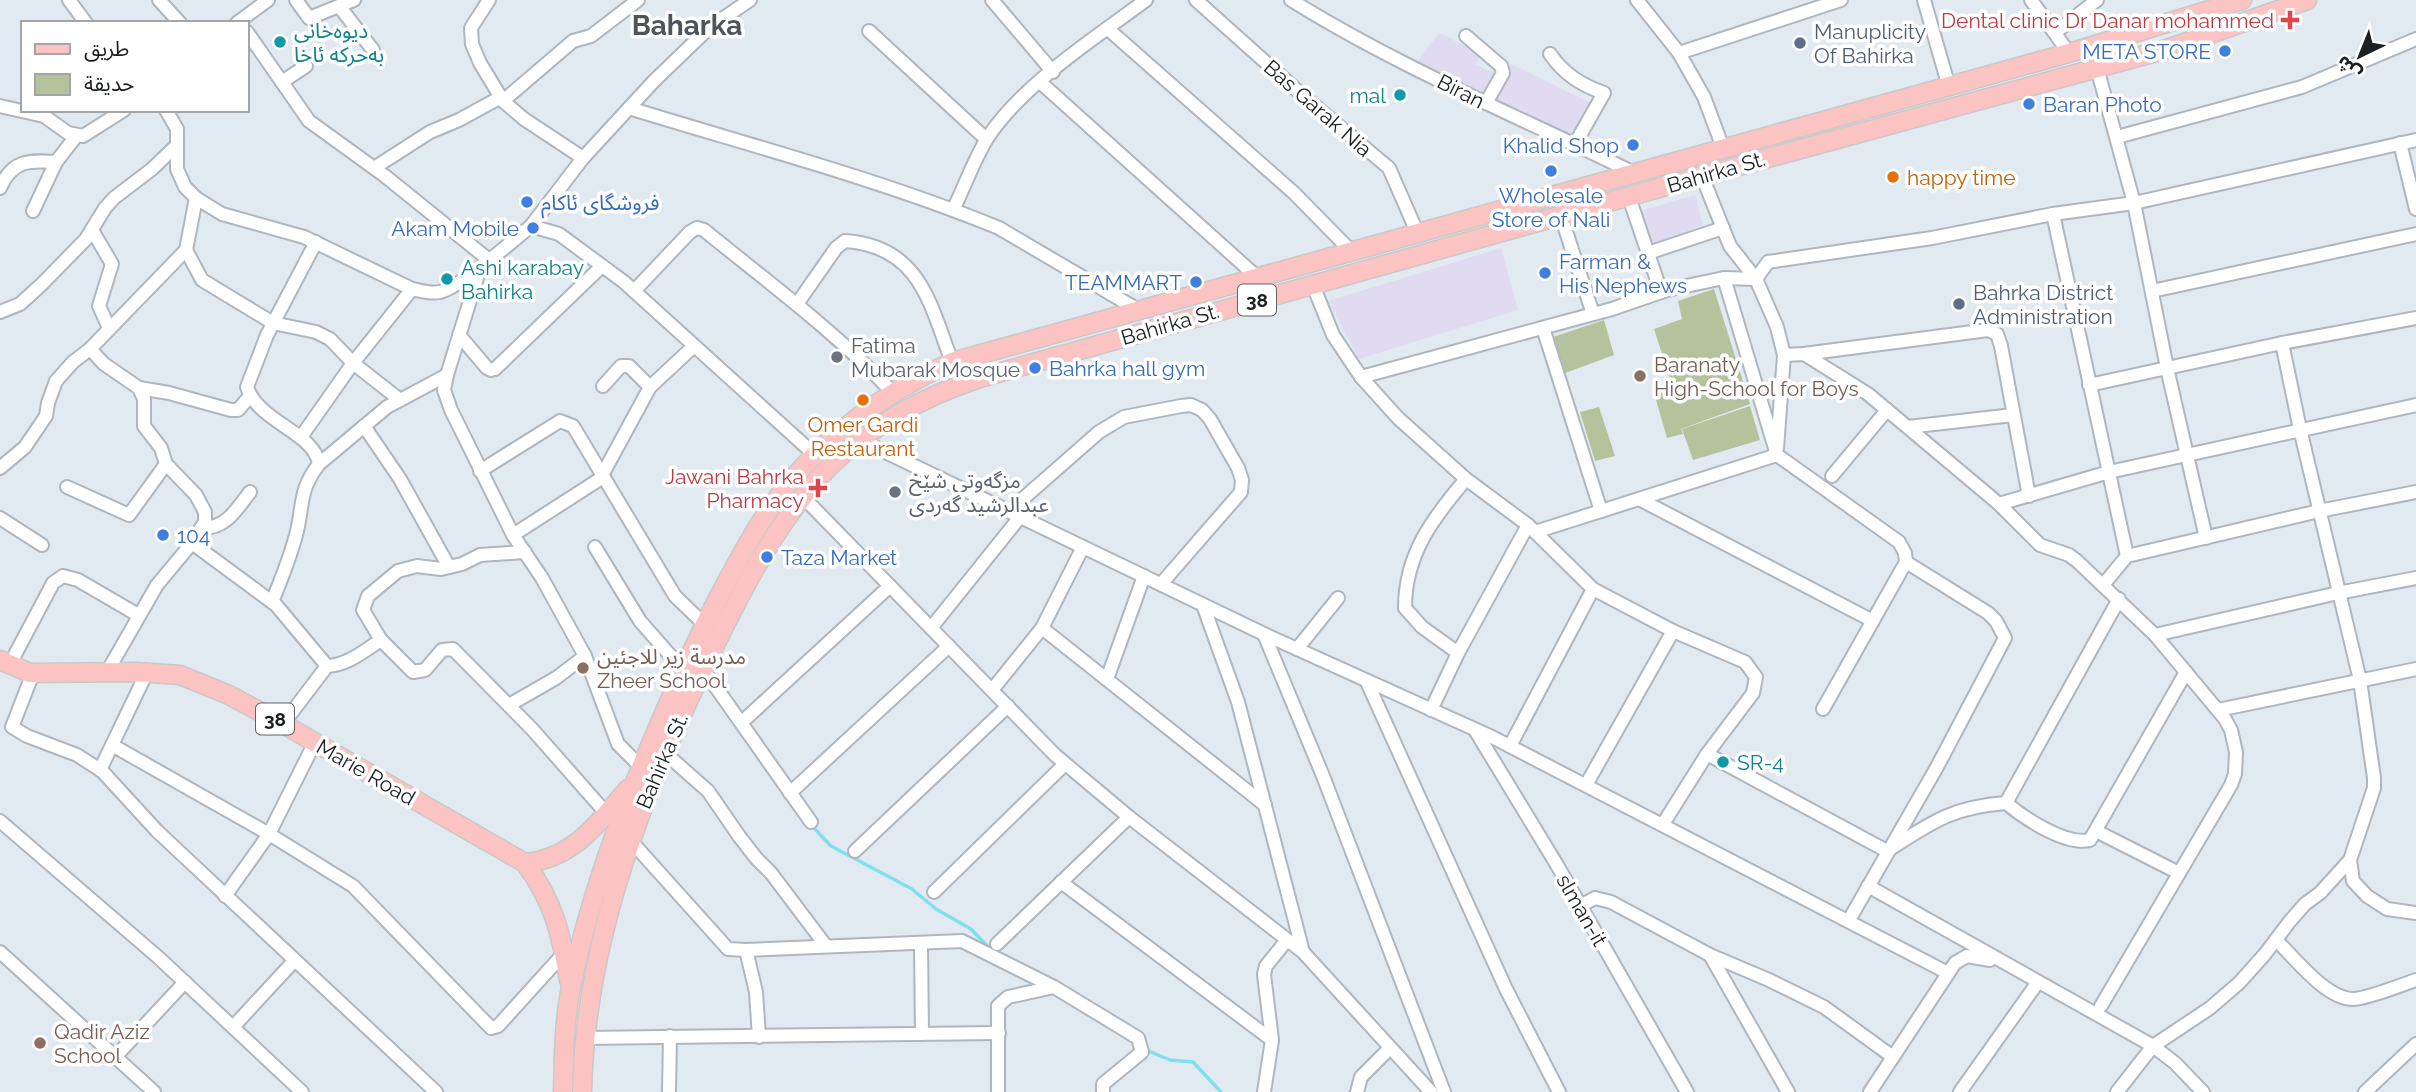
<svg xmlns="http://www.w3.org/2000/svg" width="2416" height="1092" viewBox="0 0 2416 1092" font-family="Raleway,'Noto Sans Arabic',sans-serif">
<rect width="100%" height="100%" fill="#e2eaf1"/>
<!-- commercial -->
<g fill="#e0dbf1">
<polygon points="1439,33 1481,54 1475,64 1498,75 1487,95 1418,61"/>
<polygon points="1511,64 1591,103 1575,138 1494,98"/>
<polygon points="1695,195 1703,225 1650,245 1640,211"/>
<polygon points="1501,248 1518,310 1359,359 1328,301"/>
</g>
<!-- green -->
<g fill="#b4c39c">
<polygon points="1714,289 1750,404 1681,429 1683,434 1667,438 1656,400 1662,389 1672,384 1654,329 1682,319 1678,301"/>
<polygon points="1604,320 1614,355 1565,373 1553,337"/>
<polygon points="1750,406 1760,440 1693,460 1682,429"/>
<polygon points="1599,407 1615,456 1595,461 1580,412"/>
</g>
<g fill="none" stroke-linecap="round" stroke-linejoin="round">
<!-- stream -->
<g stroke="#82dfed" stroke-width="3.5">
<polyline points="811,825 831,846 912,889 936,909 971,929 990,949"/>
<polyline points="1146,1050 1170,1060 1193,1062 1221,1092"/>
</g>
<!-- street casing -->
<g stroke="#afb6bd" stroke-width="16">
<g id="street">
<polyline points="69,0 86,23"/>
<polyline points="159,0 180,23"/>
<polyline points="296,0 309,18 339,6 373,50"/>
<polyline points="489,0 471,28 472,44 480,63 503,101 524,119 583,158"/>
<polyline points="992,0 1053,72"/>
<polyline points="1196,0 1301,94 1389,168 1417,232"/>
<path d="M1291 0C1400 68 1520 117 1634 173"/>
<polyline points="1637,0 1679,53 1704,97 1723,148"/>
<polyline points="1924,0 1949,87"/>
<polyline points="2031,0 2069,53"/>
<polyline points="339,6 354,0"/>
<polyline points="237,23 268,0"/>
<polyline points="1108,29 1294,193 1351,251"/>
<polyline points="869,31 986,139"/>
<polyline points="247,32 309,121 385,176 489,260"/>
<polyline points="2056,32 2097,0"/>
<polyline points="1466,36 1501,66 1503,73 1486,103"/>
<polyline points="1679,53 1841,0"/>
<path d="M1550 54C1564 74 1581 85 1604 93L1575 144"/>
<polyline points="2097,68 2134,203 2167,368 2206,538"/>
<polyline points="282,82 306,66"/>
<polyline points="1040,82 1257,277"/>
<polyline points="503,101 573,41 591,36 638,0"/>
<polyline points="0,106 44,116 68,133 83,136 124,110"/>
<path d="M629 108C752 146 879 179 999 228L1140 311"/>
<path d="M166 110 177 129V169L185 187 196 198 222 214 304 237 412 289C422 291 430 294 440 292 462 286 511 242 531 226L559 234 624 282 815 455"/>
<polyline points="2117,137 2302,87 2416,39"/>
<polyline points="2400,143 2416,209"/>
<polyline points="374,168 430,132 459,120 501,97"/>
<polyline points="1702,176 1730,246 1756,279 1777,327 1784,355 1804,354 1868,394 1999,504 2040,545 2069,555 2077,561 2155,635 2225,719 2231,730 2236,752 2235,774 2231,785 2101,1006"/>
<path d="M0 188C12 160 29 160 56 162"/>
<polyline points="1629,197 1661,292"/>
<path d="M953 210C965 186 974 159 988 137 1023 84 1095 38 1146 0"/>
<polyline points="33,211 56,162 77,135"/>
<polyline points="2053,214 2127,556"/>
<polyline points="1561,216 1593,314"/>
<polyline points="531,226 583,158 654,81 709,28 750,0"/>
<polyline points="92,230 112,264 99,306 109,328"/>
<polyline points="186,250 202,280 273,323 316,332 330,339 353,363 400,400"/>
<polyline points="1648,253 1723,228"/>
<polyline points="480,268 447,375 444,390 451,410 513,535 542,578 585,656 618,744 641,767"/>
<polyline points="1724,278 1777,455 1899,542 1905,553 1906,562 1823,709"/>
<polyline points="1313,285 1333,335 1361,377 1398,418 1466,479 1528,525 1593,589 1673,631 1745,662 1756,677 1753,693 1707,754 1663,824"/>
<path d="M634 291 690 232 697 228 704 230C769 283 836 332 893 393"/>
<polyline points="2152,291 2416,234"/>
<path d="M797 304 836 248 845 241C920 246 930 304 952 362"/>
<polyline points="0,312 20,304 42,284 86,239 105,208 114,198 152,169 177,145"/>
<polyline points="1543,328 1601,511"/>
<polyline points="459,335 487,368 491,370 495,369 602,266"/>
<polyline points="2282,343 2300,429 2360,680 2374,778 2374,788 2350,860 2353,881 2367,896 2387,909 2416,913"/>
<polyline points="90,349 104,364 139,388 144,399 144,426 161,448 166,464 196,495 205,512 205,522 201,528 192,543 157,585 107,672"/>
<polyline points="1804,354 1988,330 1997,334 2001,346 2029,496"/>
<polyline points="1361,377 1612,309 1667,290 1724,278 1756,279 1768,262 1932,238 2053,214 2134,203 2416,140"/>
<polyline points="2089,385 2282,343 2416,318"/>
<polyline points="603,386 621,366 629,366 650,387"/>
<polyline points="139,388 169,393 231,410 238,410 250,396"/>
<polyline points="364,426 400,479 449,567"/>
<polyline points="1908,427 2013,415"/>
<polyline points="301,437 353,363 412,289"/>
<polyline points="864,438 875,447 1264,634 1492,737 1948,973"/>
<polyline points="1777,448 1784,355"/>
<polyline points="319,464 387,407 447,375"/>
<polyline points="0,468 25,447 46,416 48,403 56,381 73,362 90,349 186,250 196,198"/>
<polyline points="480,471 560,421 573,426 675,596 704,624"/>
<polyline points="1832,476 1887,410"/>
<polyline points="67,487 129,515 166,464"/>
<polyline points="803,497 1055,755 1129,817 1303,952 1431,1092"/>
<polyline points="1639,499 1873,621"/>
<polyline points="1999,504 2109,472 2416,405"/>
<polyline points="1009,511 1099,432 1124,417 1181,406 1191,405 1202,410 1210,419 1238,468 1242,480 1241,492 1161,584"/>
<polyline points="0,518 42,545"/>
<path d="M201 528C226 529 236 510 250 492"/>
<polyline points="1535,532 1777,455"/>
<polyline points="513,535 600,479 650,387 694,346"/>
<polyline points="192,543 276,605 327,666"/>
<polyline points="595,547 640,621 683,670"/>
<polyline points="525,552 480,555 462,564 441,569 417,566 398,571 368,596 363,610 381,640 413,672 425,670 442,650 453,649 532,729 606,813"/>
<polyline points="2103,585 2127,556 2319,511 2416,492"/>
<path d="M272 602C281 580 290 558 296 535 304 505 298 491 319 464 314 432 258 422 247 387L267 335 316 242"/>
<polyline points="1203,605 1238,702 1303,952"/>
<polyline points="931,628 1020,517"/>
<polyline points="1042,628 1265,805"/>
<polyline points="1264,634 1323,776 1444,1092"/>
<polyline points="2155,635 2338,593 2416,578"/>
<polyline points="1297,649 1338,598"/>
<path d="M1458 653 1422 627 1405 608C1405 554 1433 518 1466 479"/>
<polyline points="10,664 53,583 63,576 78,580 138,615"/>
<polyline points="703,669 811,822"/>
<polyline points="33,673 12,727 27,736 77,755 102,771 157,831 436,1092"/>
<polyline points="1107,679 1144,576"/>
<polyline points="1367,682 1506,989 1559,1092"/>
<polyline points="992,690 1042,628 1083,547"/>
<polyline points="509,705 556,678 585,656"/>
<polyline points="1431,710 1458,653 1528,525"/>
<polyline points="2218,710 2416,669"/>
<polyline points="742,722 890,586"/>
<path d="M283 724 327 666C348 665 364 651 381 640"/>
<polyline points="1475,730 1557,865 1687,1092"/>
<polyline points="112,745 269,834 353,886 491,1028 498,1026 565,952"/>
<polyline points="1510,746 1593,589"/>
<polyline points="665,753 708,791 739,836 756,858 771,873 826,946"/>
<path d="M1707 754 1887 851C1932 822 1952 807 2006 803 2024 818 2066 846 2090 840L2186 672"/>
<polyline points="100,770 147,672"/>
<polyline points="1586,785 1673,631"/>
<polyline points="790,793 949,646"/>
<polyline points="2006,803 2119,599"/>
<polyline points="0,821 159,958 302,1092"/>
<polyline points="2096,831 2179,873"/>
<polyline points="631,841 728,949 746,950 756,992 759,1037"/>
<polyline points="855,851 1008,706"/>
<polyline points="1061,882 1272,1040"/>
<polyline points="1868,886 2153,1046 2175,1063 2203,1092"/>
<polyline points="934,892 1065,764"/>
<polyline points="225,896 269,834 315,742"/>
<polyline points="1580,906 1595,898 1611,902 1710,955 1769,980 1824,1007 1893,1057"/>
<polyline points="1849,920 1937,767 2005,638 1996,621 1988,613 1906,562"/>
<path d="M2276 940C2295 958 2326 999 2353 999 2367 999 2401 985 2416 980"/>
<polyline points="921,943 922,1034"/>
<polyline points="997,944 1129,817"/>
<polyline points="746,950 962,941 1054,987 1138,1038 1142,1052 1103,1084 1103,1092"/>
<polyline points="0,952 154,1092"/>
<polyline points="1710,955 1788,1092"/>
<polyline points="233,1027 294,961"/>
<polyline points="584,1038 999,1033"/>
<polyline points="116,1056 185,982"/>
<polyline points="669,1092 670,1036"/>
<polyline points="998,1092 998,1006 1008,997 1054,987"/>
<polyline points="1264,1092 1272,1040 1264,974 1266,966 1287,940"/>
<polyline points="1357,1092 1361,1077 1390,1048"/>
<polyline points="1870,1092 1955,963 1967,956 1990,960"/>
<polyline points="1960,1092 2038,982"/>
<polyline points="2117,1092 2153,1046 2210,1008 2239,983 2265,954 2290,921 2305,904 2320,893 2350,860"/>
<polyline points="2365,1092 2416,1044"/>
</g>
</g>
<!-- primary casing -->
<g stroke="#c9c9ca" stroke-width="21">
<g id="primary">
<path d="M0 660 30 673 137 672 180 675 229 695 283 724 525 863C554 902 561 934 569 980"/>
<path d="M525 863C573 859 598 823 628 789"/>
<path d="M563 1092C564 1057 564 1021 571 987 588 903 617 824 650 746 673 692 696 639 724 587 743 552 762 516 788 484 832 431 890 390 952 362L2069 53 2242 0"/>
<path d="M582 1092C585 938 644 789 711 653 744 586 777 520 830 466 872 425 925 396 980 378L1702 176 2167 49 2307 0"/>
</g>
</g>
<!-- street -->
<use href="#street" stroke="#fff" stroke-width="12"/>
<!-- primary -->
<use href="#primary" stroke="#fbc4c2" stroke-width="18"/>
</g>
<!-- markers -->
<g fill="#e0444e" stroke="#fff" stroke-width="2.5">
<path d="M2286.5 9.5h7v7h7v7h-7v7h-7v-7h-7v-7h7z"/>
<path d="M814.5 477.5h7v7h7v7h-7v7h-7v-7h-7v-7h7z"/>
</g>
<g fill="#0f9aa8" stroke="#fff" stroke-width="2.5">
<circle cx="280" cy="42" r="7"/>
<circle cx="1400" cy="95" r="7"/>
<circle cx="447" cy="279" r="7"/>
<circle cx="1723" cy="762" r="7"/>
</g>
<g fill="#5c6f8a" stroke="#fff" stroke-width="2.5">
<circle cx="1800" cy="43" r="7"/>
<circle cx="1959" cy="304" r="7"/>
</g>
<g fill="#3f7fe0" stroke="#fff" stroke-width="2.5">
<circle cx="2225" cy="51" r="7"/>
<circle cx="2029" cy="104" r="7"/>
<circle cx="1633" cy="145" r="7"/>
<circle cx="1551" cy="171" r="7"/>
<circle cx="527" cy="202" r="7"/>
<circle cx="533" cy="228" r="7"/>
<circle cx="1545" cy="273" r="7"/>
<circle cx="1196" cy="282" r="7"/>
<circle cx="1035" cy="368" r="7"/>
<circle cx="163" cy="535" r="7"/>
<circle cx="767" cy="557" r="7"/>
</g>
<g fill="#e8710a" stroke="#fff" stroke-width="2.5">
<circle cx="1893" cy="177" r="7"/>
<circle cx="863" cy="400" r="7"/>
</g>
<g fill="#6b7280" stroke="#fff" stroke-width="2.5">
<circle cx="837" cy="357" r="7"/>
<circle cx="895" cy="492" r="7"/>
</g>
<g fill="#8d6e63" stroke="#fff" stroke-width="2.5">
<circle cx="1640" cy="376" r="7"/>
<circle cx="583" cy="668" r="7"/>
<circle cx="40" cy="1043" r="7"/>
</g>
<g text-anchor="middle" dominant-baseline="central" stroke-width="7" stroke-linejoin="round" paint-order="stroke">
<!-- shield labels -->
<g fill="#fff" stroke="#606264" stroke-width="2">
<rect x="1238" y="284.5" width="38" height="31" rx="5"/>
<rect x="256" y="703.5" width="38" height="31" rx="5"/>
</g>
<g font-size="19" font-weight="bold" fill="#1c1f22">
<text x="1257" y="300">38</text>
<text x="275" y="719">38</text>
</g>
<!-- health labels -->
<g font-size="21" fill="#be3a42" stroke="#fff" text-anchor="end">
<text x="2274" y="20">Dental clinic Dr Danar mohammed</text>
<text x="804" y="476">Jawani Bahrka<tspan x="804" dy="24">Pharmacy</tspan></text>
</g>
<!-- culture labels -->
<g font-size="21" fill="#0d838f" stroke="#fff" text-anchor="start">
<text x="294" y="30">دیوەخانی<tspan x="294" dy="24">بەحرکە ئاخا</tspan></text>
<text x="1386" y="95" text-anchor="end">mal</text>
<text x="461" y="267">Ashi karabay<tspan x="461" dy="24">Bahirka</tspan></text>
<text x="1737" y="762">SR-4</text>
</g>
<!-- service labels -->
<g font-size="21" fill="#4e5e75" stroke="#fff" text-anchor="start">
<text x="1814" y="31">Manuplicity<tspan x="1814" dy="24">Of Bahirka</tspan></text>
<text x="1973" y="292">Bahrka District<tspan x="1973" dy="24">Administration</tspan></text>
</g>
<!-- shop labels -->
<g font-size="21" fill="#366cbe" stroke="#fff" text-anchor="start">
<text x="2211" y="51" text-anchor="end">META STORE</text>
<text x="2043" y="104">Baran Photo</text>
<text x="1619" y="145" text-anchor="end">Khalid Shop</text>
<text x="1551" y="195" text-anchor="middle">Wholesale<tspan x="1551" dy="24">Store of Nali</tspan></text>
<text x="541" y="202">فروشگای ئاکام</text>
<text x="519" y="228" text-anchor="end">Akam Mobile</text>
<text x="1559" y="261">Farman &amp;<tspan x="1559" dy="24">His Nephews</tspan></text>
<text x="1182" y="282" text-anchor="end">TEAMMART</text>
<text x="1049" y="368">Bahrka hall gym</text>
<text x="177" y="535">104</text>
<text x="781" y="557">Taza Market</text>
</g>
<!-- street labels -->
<g font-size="21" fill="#1c1f22" stroke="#fff">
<text transform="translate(1461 91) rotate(27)">Biran</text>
<text transform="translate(1318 108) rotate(41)">Bas Garak Nia</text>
<text transform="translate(1716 172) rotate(-16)">Bahirka St.</text>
<text transform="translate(1170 324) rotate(-16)">Bahirka St.</text>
<text transform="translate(662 761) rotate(-67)">Bahirka St.</text>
<text transform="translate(366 772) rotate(30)">Marie Road</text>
<text transform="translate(1582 910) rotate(60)">slman-it</text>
</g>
<!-- food labels -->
<g font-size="21" fill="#c56008" stroke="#fff" text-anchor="start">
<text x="1907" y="177">happy time</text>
<text x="863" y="424" text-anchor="middle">Omer Gardi<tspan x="863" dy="24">Restaurant</tspan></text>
</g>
<!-- worship labels -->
<g font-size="21" fill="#5b616d" stroke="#fff" text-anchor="start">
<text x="851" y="345">Fatima<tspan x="851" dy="24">Mubarak Mosque</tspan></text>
<text x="909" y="480">مزگەوتی شێخ<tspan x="909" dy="24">عبدالرشید گەردی</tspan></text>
</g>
<!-- education labels -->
<g font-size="21" fill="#785e54" stroke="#fff" text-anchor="start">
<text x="1654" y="364">Baranaty<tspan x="1654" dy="24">High-School for Boys</tspan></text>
<text x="597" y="656">مدرسة زير للاجئين<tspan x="597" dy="24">Zheer School</tspan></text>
<text x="54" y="1031">Qadir Aziz<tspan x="54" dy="24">School</tspan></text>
</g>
<!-- district labels -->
<g font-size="28" font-weight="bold" fill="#4e545a" stroke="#fff">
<text x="687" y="25">Baharka</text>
</g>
</g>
<!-- legend -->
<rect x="21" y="21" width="228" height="91" fill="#ffffff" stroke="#a4a5a7" stroke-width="2"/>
<rect x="35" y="44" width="35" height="10" fill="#fbc4c2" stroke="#a4a5a7" stroke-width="2"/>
<text x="84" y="56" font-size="21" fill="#1c1f22">طريق</text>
<rect x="35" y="74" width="35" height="21" fill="#b4c39c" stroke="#a4a5a7" stroke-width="2"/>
<text x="84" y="91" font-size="21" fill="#1c1f22">حديقة</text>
<!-- north arrow -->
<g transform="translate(2360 56) rotate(223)" stroke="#ffffff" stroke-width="5" paint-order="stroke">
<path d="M0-5L12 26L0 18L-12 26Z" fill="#1c1f22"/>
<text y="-10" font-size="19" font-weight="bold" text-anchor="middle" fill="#1c1f22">ش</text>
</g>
</svg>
